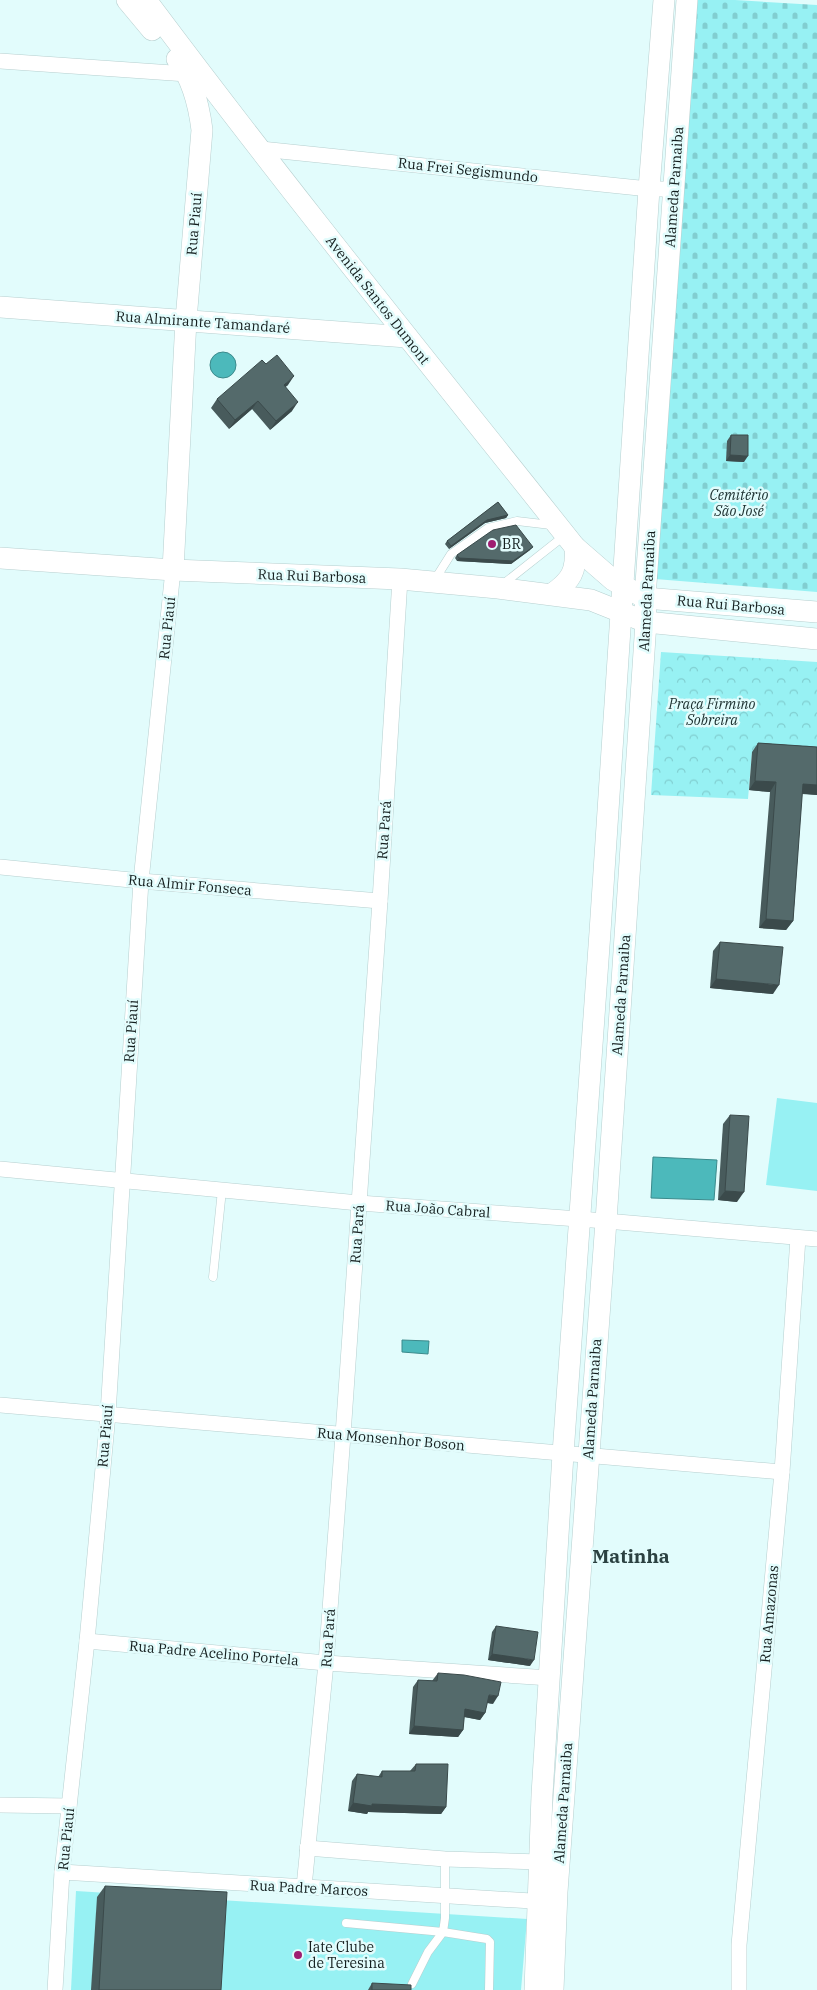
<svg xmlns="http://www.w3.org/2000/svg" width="817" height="1990" viewBox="0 0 817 1990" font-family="'IBM Plex Serif',serif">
<defs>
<pattern id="cemetery-stones" width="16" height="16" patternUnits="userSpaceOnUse" patternTransform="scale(1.25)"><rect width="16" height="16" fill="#97f1f3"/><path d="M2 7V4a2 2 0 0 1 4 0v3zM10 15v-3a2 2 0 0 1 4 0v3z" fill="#81ced0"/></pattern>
<pattern id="park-crowns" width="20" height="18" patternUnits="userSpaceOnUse" patternTransform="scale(1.25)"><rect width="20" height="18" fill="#97f1f3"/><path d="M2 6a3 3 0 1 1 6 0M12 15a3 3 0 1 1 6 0" fill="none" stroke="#81ced0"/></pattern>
</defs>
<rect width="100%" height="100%" fill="#e2fcfc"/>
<!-- cemetery -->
<polygon fill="url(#cemetery-stones)" points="697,0 735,0 817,5 817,592 655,579"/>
<!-- park -->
<polygon fill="url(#park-crowns)" points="661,652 817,662 817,756 752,752 748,799 651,795"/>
<!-- garden -->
<g fill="#97f1f3">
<polygon points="777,1098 817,1103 817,1191 766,1185"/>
<polygon points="76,1891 527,1919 521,1990 71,1990"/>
</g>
<!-- water -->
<g fill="#4cb9bb" stroke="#3b8a8c">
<circle cx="223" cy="365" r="13"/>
<polygon points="653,1157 717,1160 714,1200 651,1198"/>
<polygon points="402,1340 429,1341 428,1354 402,1352"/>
</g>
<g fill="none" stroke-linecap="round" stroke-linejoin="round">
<!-- lane casing -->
<g stroke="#b6cfcf" stroke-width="9">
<g id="lane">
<polyline points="434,581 451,554 488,528 517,521 551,525"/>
<polyline points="502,585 564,536"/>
<polyline points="213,1277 222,1190"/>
<polyline points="346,1923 443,1932 445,1918 445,1859"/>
<polyline points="412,1984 428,1952 443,1932 487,1939 490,1942 489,1990"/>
</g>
</g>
<!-- street casing -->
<g stroke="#b6cfcf" stroke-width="16">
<g id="street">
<polyline points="0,61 187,74"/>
<polyline points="261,149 649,189 674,189"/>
<polyline points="0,867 141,881 380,901"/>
<polyline points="0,1169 359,1203 606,1221 817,1239"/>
<polyline points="0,1405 782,1472"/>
<polyline points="87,1641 326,1663 550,1678"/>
<polyline points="0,1805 69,1806"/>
<polyline points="307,1848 445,1859 540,1862"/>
<polyline points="62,1872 548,1902"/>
<polyline points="304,1887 326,1663 343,1435 380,901 400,579"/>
<polyline points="55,1990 62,1872 87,1641 108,1414 141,881 173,570"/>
<polyline points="739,1990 739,1945 782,1472 798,1238"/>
</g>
</g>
<!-- secondary casing -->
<g stroke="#b6cfcf" stroke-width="22">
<g id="secondary">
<polyline points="127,0 152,30"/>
<path d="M146 0C285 186 431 366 575 547L613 580 645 598 817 612"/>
<polyline points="0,307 407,337"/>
<polyline points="0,558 173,570 400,579 498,588 591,600 646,622 817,639"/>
<path d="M173 570 186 320 202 130C199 106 192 78 177 59"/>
<path d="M552 594C571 581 577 571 575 547"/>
<polyline points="535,1990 542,1795 563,1454 600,932 649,189 664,0"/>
<polyline points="553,1990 557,1892 606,1221 646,622 645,598 687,0"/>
</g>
</g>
<!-- lane -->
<use href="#lane" stroke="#fff" stroke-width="8"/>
<!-- street -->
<use href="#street" stroke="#fff" stroke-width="15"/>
<!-- secondary -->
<use href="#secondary" stroke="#fff" stroke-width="21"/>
</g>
<!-- wall -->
<g fill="#485b5c">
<polygon points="266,364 288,385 285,387 292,411 270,430 252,409 229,429 211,408 217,399"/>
<polygon points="731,435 744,462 726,461 727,441"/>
<polygon points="498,502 508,515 506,518 485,523 449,549 445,544 447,541"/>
<polygon points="530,550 511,564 457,561 455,558 457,555"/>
<polygon points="758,743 817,747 817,795 802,794 793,921 786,930 759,928 770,792 749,790 752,752"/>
<polygon points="720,942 773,994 710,988 713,951"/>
<polygon points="730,1115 737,1202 718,1200 723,1124"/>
<polygon points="496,1626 530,1666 488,1660 492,1632"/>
<polygon points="438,1673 493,1704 487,1703 485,1713 480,1720 464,1717 463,1730 458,1737 409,1734 413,1687 418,1680 432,1681"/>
<polygon points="416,1764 446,1807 441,1814 368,1812 367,1814 348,1811 352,1781 357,1774 378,1777 382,1771 410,1771"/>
<polygon points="105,1886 221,1990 91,1990 97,1897"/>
<polygon points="372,1983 411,1990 368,1990"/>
</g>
<!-- shaded-wall -->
<g fill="#3b4a4b">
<polygon points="294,376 288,385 277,394 284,385"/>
<polygon points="258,401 252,409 229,429 235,420"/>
<polygon points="298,402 292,411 270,430 276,421"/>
<polygon points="730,455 748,456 744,462 726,461"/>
<polygon points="508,515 506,518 485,523 449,549 451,546 487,520"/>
<polygon points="533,547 530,550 511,564 457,561 459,558"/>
<polygon points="755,781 776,782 770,792 749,790"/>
<polygon points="803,784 817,785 817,795 797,793"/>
<polygon points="766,919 793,921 786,930 759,928"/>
<polygon points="716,979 779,985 773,994 710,988"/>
<polygon points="725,1191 744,1192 737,1202 718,1200"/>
<polygon points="492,1654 534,1660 530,1666 488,1660"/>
<polygon points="489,1695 498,1696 493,1704 484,1702"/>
<polygon points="465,1709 485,1713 480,1720 460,1716"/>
<polygon points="414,1726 463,1730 458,1737 409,1734"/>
<polygon points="353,1803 372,1804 446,1807 441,1814 368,1812 367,1814 348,1811"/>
</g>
<!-- building -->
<g fill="#546a6b" stroke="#3b4a4b">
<polygon points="277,355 294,376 284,385 298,402 276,421 258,401 235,420 217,399 262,360 266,364"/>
<polygon points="731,435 748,435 748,456 730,455"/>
<polygon points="498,502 508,515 487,520 451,546 447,541"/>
<polygon points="516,525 533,547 513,561 459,558 457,555 493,530"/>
<polygon points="758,743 817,747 817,785 803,784 793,921 766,919 776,782 755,781"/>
<polygon points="720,942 783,947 779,985 716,979"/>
<polygon points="730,1115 749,1116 744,1192 725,1191"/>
<polygon points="496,1626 538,1632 534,1660 492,1654"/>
<polygon points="438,1673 464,1675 501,1682 498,1696 489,1695 485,1713 465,1709 463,1730 414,1726 418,1680 437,1681"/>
<polygon points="416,1764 448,1764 446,1807 372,1804 372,1806 353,1803 357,1774 382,1777 382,1771 415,1771"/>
<polygon points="105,1886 227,1892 221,1990 99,1990"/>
<polygon points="372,1983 411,1985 411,1990 372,1990"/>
</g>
<!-- markers -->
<g fill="#9f1e71" stroke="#e2fcfc" stroke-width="2">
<circle cx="492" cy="544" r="5"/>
<circle cx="298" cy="1955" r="5"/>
</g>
<g text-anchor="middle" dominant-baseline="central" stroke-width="5" stroke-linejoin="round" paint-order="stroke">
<!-- street labels -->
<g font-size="14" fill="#141e1e" stroke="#e2fcfc">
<text transform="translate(468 170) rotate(6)">Rua Frei Segismundo</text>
<text transform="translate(674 187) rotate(-86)">Alameda Parnaiba</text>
<text transform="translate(194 224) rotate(-85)">Rua Piauí</text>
<text transform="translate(378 300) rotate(52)">Avenida Santos Dumont</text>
<text transform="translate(203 322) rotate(4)">Rua Almirante Tamandaré</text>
<text transform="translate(312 576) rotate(2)">Rua Rui Barbosa</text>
<text transform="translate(647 591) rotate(-87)">Alameda Parnaiba</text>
<text transform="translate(731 605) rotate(5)">Rua Rui Barbosa</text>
<text transform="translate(167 628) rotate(-84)">Rua Piauí</text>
<text transform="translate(384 830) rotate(-86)">Rua Pará</text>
<text transform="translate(190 885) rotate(5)">Rua Almir Fonseca</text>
<text transform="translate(621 995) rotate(-86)">Alameda Parnaiba</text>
<text transform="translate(131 1031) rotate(-86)">Rua Piauí</text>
<text transform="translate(438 1209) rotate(4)">Rua João Cabral</text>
<text transform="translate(357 1234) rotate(-86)">Rua Pará</text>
<text transform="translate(592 1399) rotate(-86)">Alameda Parnaiba</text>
<text transform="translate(105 1436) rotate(-85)">Rua Piauí</text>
<text transform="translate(391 1439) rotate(5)">Rua Monsenhor Boson</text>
<text transform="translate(769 1614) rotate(-85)">Rua Amazonas</text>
<text transform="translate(328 1638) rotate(-86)">Rua Pará</text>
<text transform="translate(214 1653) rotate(5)">Rua Padre Acelino Portela</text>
<text transform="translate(563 1803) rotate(-86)">Alameda Parnaiba</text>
<text transform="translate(66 1839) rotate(-84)">Rua Piauí</text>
<text transform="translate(309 1888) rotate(3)">Rua Padre Marcos</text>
</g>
<!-- park labels -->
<g font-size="14" font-style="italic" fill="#1b2f2f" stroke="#e2fcfc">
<text x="739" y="495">Cemitério<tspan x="739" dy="16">São José</tspan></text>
<text x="712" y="704">Praça Firmino<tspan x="712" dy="16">Sobreira</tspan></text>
</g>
<!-- poi labels -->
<g font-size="14" fill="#141e1e" stroke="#e2fcfc" text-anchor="start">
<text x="502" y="544">BR</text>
<text x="308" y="1947">Iate Clube<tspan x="308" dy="16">de Teresina</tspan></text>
</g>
<!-- district labels -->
<g font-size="19" font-weight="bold" fill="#2b4141" stroke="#e2fcfc">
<text x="631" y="1556">Matinha</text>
</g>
</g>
</svg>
